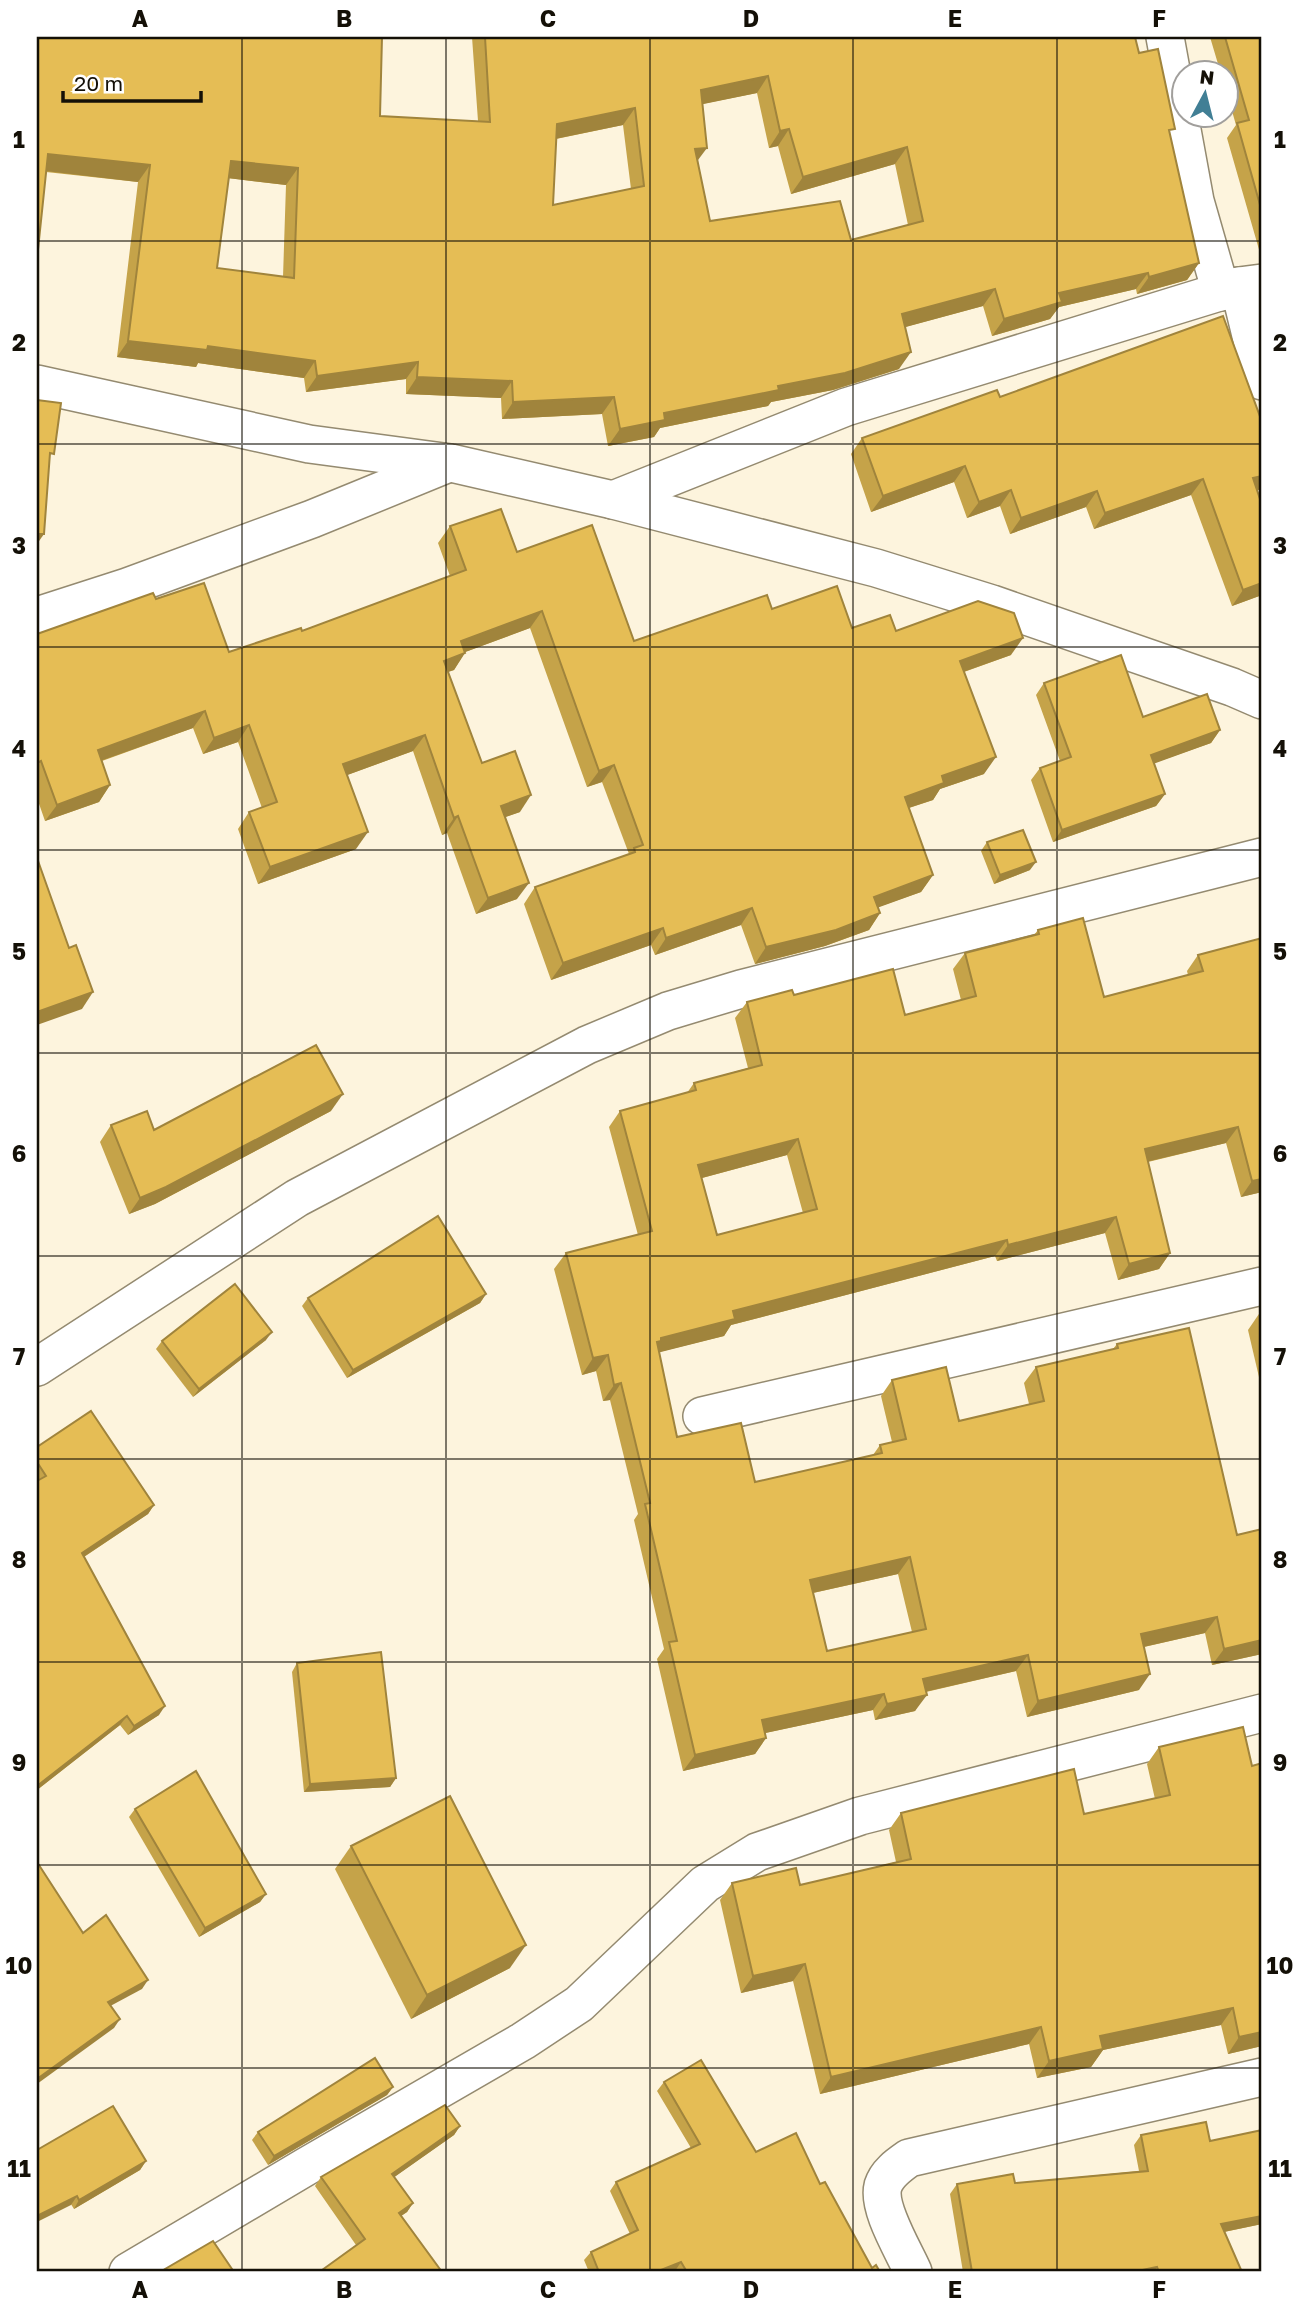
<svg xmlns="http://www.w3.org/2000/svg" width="1299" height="2309" viewBox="0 0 1299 2309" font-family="'Golos Text',sans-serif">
<rect width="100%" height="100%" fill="#fdf4dd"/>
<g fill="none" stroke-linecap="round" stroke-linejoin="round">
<!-- minor casing -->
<g stroke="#948a70" stroke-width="40">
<g id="minor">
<polyline points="1165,37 1195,201 1221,292"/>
<polyline points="1239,286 1262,381"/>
<polyline points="37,384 309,444 451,463 613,500 876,568 992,604 1232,687 1262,700"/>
<polyline points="613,500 846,407 1239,286 1262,283"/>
<polyline points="37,616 127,587 312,519 449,463"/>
<polyline points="37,1367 297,1198 587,1045 668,1011 741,989 1262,857"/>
<polyline points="702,1416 1262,1286"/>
<polyline points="128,2272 307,2166 523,2041 579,2004 705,1884 757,1852 860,1816 1262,1713"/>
<path d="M913 2272C904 2251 877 2208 883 2186 887 2173 899 2165 909 2158L1262 2077"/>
</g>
</g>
<!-- minor -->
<use href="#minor" stroke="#fff" stroke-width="37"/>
</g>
<!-- wall -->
<g fill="#c5a349" fill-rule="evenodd">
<path d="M37 37 380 116 478 121 472 37H1135L1139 53 1170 136 1199 263 1187 280 1137 294 1136 289 1059 307 1050 319 992 336 983 306 905 327 899 369 833 390 771 402 768 406 660 428 654 437 608 446 602 414 502 419 501 398 406 394V379L306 392 304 378 198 363 196 367 117 357 138 182 46 172ZM757 93 769 148 778 146 791 194 895 164 908 225 851 240 710 221 697 162 702 104ZM623 125 631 189 553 205 556 139ZM228 178 286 185 283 277 217 268Z"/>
<polygon points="1210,37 1262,37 1262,260 1227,138 1236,125 1226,90 1226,74 1221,74"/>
<polygon points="1000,397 1262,422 1262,489 1257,490 1262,505 1262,595 1232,606 1191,495 1094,529 1086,507 1010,534 1000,506 967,518 954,482 871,512 851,454 862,438"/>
<polygon points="450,526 517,552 634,641 772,609 852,628 896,631 1011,655 964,672 984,774 940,789 933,800 909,808 933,875 921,892 878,907 880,913 869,930 825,946 755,964 741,925 655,955 651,945 551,980 524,904 535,887 629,854 602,782 587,787 530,628 465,652 454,670 448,672 482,763 520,812 505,817 517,899 476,914 447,833 442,835 413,751 347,775 356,849 258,884 238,829 249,812 262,808 238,742 203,754 193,728 102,761 110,785 99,802 45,821 37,798 37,634 156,599 229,652 302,631 450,576 438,543"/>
<polygon points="1044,683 1143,717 1220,730 1211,743 1154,763 1165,794 1156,806 1053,842 1031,780 1040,768 1060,761 1036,695"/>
<polygon points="987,842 1030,870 994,884 981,851"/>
<path d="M1038 930 1104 997 1188 975 1187 971 1198 955 1258 939 1262 933V1192L1241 1197 1226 1143 1148 1162 1170 1253 1159 1269 1118 1280 1105 1233 997 1261 995 1256 731 1325 724 1336 659 1352 677 1437 755 1482 873 1455 880 1445 892 1442 881 1396 892 1380 959 1421 1029 1404 1024 1383 1036 1367 1113 1349 1117 1344 1262 1654 1212 1665 1205 1633 1144 1647 1139 1690 1027 1717 1016 1671 926 1692 915 1711 875 1720 873 1710 765 1733 766 1738 755 1754 683 1771 657 1659 664 1649 634 1520 638 1514 610 1400 603 1401 596 1371 582 1375 554 1269 566 1253 638 1235 609 1127 620 1111 687 1093 694 1083 748 1068 735 1018 747 1002 794 995 905 1015 961 1000 953 969 965 953 1034 935ZM787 1155 803 1213 717 1235 702 1178ZM898 1574 912 1632 827 1651 813 1593Z"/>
<polygon points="331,1111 155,1204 129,1214 100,1142 111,1125 154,1130"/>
<polygon points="486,1294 480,1303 347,1378 302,1306 308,1298"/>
<polygon points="1261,1311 1262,1311 1262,1390 1248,1330"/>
<polygon points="266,1340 193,1397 156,1349 162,1341"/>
<polygon points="37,1447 154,1505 148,1514 84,1557 159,1715 128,1735 120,1725 37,1790"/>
<polygon points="297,1663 396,1778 390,1787 304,1792 292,1672"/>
<polygon points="1159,1747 1252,1766 1262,1763 1262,2046 1228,2054 1221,2025 1103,2050 1091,2067 1037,2078 1029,2044 820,2094 793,1981 741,1993 720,1900 732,1883 800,1885 896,1862 889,1830 901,1813 1084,1814 1155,1799 1147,1764"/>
<polygon points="135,1809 266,1894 260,1902 199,1937 129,1817"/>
<polygon points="351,1846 510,1968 411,2019 335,1869"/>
<polygon points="664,2082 756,2152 820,2184 872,2268 880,2272 676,2272 675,2271 672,2272 589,2272 584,2260 591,2252 630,2234 610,2191 616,2182 691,2148 657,2091"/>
<polygon points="393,2087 387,2095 268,2165 252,2140 258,2132"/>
<polygon points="460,2126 454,2135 394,2177 413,2203 407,2212 401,2216 442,2272 320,2272 322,2270 356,2245 315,2186 321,2177"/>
<polygon points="1262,2130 1262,2224 1224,2232 1242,2272 963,2272 950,2194 957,2184 1015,2183 1139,2171 1134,2145 1141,2135 1210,2141"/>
<polygon points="37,2150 146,2161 140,2170 74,2209"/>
</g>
<!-- shaded-wall -->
<g fill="#a0843c">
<polygon points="768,76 757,93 689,107 701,90"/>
<polygon points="635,108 623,125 545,141 557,124"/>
<polygon points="789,129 778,146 769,148 780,131"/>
<polygon points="907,147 895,164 791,194 803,177"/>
<polygon points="707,148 695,164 695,149"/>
<polygon points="48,154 150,165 138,182 37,170"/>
<polygon points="231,161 298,168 286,185 219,177"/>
<polygon points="1199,263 1187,280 1137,294 1149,277"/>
<polygon points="1148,273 1136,289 1059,307 1050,319 992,336 1004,319 1059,293"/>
<polygon points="995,289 983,306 891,331 902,314"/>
<polygon points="128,341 208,346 315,361 304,378 198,363 196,367 117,357"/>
<polygon points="911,352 899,369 833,390 771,402 768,406 660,428 654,437 608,446 620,429 664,413 778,386"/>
<polygon points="418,362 406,379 306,392 317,376"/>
<polygon points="417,377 512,381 501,398 406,394"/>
<polygon points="614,397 602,414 502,419 513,402"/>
<polygon points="965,466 954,482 871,512 883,496"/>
<polygon points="1262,476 1262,489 1242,494 1253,478"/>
<polygon points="1203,479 1191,495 1094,529 1105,513"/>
<polygon points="1011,490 1000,506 967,518 979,502"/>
<polygon points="1097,491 1086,507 1010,534 1021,518"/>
<polygon points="37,534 44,534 37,544"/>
<polygon points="1262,583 1262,595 1232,606 1243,590"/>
<polygon points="542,611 530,628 449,658 461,641"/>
<polygon points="1023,638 1011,655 949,677 960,661"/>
<polygon points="465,653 454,670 432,677 444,661"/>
<polygon points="205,711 193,728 86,766 98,750"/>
<polygon points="249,725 238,742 203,754 214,738"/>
<polygon points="1220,730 1211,743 1142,768 1151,755"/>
<polygon points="425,735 413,751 331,781 343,764"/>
<polygon points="996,757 984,774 940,789 933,800 893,813 905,797 942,776"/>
<polygon points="614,765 602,782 587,787 599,771"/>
<polygon points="110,785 99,802 45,821 57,805"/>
<polygon points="1165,794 1156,806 1053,842 1062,830"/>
<polygon points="531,795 520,812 489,823 501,806"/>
<polygon points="458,816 447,833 442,835 454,818"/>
<polygon points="368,832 356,849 258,884 270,867"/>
<polygon points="1036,862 1030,870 994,884 1000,875"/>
<polygon points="933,875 921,892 863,913 874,897"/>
<polygon points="529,883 517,899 476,914 488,898"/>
<polygon points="752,908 741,925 655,955 666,938"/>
<polygon points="880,913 869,930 825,946 755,964 766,947"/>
<polygon points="663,928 651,945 551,980 563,963"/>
<polygon points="93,992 82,1009 37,1025 37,1012"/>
<polygon points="343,1094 331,1111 155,1204 129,1214 140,1198"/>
<polygon points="1238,1127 1226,1143 1133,1165 1145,1149"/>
<polygon points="798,1139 787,1155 687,1182 698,1165"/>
<polygon points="1262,1179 1262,1192 1241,1197 1252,1181"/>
<polygon points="1116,1217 1105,1233 997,1261 1008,1245"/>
<polygon points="1007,1240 995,1256 731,1325 724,1336 653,1354 646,1359 661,1338 733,1311"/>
<polygon points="1170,1253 1159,1269 1118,1280 1129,1264"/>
<polygon points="486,1294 480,1303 347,1378 353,1370"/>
<polygon points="272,1332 266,1340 193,1397 199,1389"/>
<polygon points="608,1355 596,1371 582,1375 593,1358"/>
<polygon points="621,1383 610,1400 603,1401 614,1385"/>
<polygon points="154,1505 148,1514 76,1562 82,1553"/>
<polygon points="910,1557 898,1574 799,1596 810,1580"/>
<polygon points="1217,1617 1205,1633 1130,1650 1141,1634"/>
<polygon points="1262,1640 1262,1654 1212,1665 1224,1649"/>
<polygon points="1028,1655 1016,1671 911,1695 923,1679"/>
<polygon points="1150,1674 1139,1690 1027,1717 1038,1701"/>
<polygon points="884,1694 873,1710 751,1736 762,1720"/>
<polygon points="927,1695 915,1711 875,1720 887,1704"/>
<polygon points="165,1706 159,1715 128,1735 134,1726"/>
<polygon points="127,1716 120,1725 37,1790 37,1786"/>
<polygon points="766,1738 755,1754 683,1771 695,1755"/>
<polygon points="396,1778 390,1787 304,1792 310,1784"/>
<polygon points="266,1894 260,1902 199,1937 205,1928"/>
<polygon points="526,1945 510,1968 411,2019 427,1995"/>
<polygon points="805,1964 793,1981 741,1993 753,1976"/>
<polygon points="148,1980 142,1989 101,2011 108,2002"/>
<polygon points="1233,2008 1221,2025 1103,2050 1091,2067 1037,2078 1049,2061 1100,2036"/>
<polygon points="120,2019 114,2028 37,2084 37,2079"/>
<polygon points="1041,2027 1029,2044 820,2094 831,2077"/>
<polygon points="1262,2032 1262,2046 1228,2054 1239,2037"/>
<polygon points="393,2087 387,2095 268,2165 274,2156"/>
<polygon points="460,2126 454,2135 386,2183 392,2174"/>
<polygon points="146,2161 140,2170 74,2209 79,2200"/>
<polygon points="77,2196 71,2205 37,2222 37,2216"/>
<polygon points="413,2203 407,2212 392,2222 399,2213"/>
<polygon points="1262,2216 1262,2224 1214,2234 1221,2224"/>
<polygon points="681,2262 675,2271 672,2272 656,2272"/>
<polygon points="1157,2267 1154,2272 1133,2272"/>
</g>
<!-- building -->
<g fill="#e5bd55" stroke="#a0843c" stroke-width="2" fill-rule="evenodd">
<path d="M37 37H382L380 116 490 122 485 37H1135L1139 53 1158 49 1175 129 1169 130 1199 263 1149 277 1148 273 1059 293 1062 302 1004 319 995 289 902 314 911 352 845 373 778 386 779 390 664 413 665 420 620 429 614 397 513 402 512 381 417 377 418 362 317 376 315 361 208 346 207 350 128 341 150 165 48 154 37 259ZM768 76 780 131 789 129 803 177 907 147 923 221 851 240 840 201 710 221 695 149 707 148 701 90ZM635 108 644 186 553 205 557 124ZM231 161 298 168 294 278 217 268Z"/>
<polygon points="1225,37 1262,37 1262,212 1237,123 1249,120"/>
<polygon points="1223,316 1262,422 1262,476 1253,478 1262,505 1262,583 1243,590 1203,479 1105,513 1097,491 1021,518 1011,490 979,502 965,466 883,496 862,438 997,390 1000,397"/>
<polygon points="37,400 61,403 54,454 50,453 44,534 37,534"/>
<polygon points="501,509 517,552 592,525 634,641 767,595 772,609 837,586 852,628 890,615 896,631 978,601 1014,613 1023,638 960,661 996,757 942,776 944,783 905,797 933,875 874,897 880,913 836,930 766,947 752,908 666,938 663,928 563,963 535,887 635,852 634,848 643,845 614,765 599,771 542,611 461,641 465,653 444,661 482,763 515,751 531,795 501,806 529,883 488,898 458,816 454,818 425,735 343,764 368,832 270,867 249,812 277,802 249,725 214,738 205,711 98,750 110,785 57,805 41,761 37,763 37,634 153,593 156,599 204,583 229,652 301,628 302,631 466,570 450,526"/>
<polygon points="1121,655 1143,717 1207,694 1220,730 1151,755 1165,794 1062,830 1040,768 1071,757 1044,683"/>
<polygon points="1023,830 1036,862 1000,875 987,842"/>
<polygon points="37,858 69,948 76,945 93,992 37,1012"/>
<path d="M1083 918 1104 997 1203 971 1198 955 1262 938V1179L1252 1181 1238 1127 1145 1149 1170 1253 1129 1264 1116 1217 1008 1245 1007 1240 733 1311 735 1319 661 1338V1341L657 1342 677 1437 741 1423 755 1482 882 1453 880 1445 906 1439 892 1380 946 1367 959 1421 1044 1401 1036 1367 1118 1348 1117 1344 1189 1328 1237 1535 1262 1529V1640L1224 1649 1217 1617 1141 1634 1150 1674 1038 1701 1028 1655 923 1679 927 1695 887 1704 884 1694 762 1720 766 1738 695 1755 669 1642 677 1641 645 1504 650 1503 621 1383 614 1385 608 1355 593 1358 566 1253 652 1231 620 1111 696 1090 694 1083 762 1065 747 1002 792 990 794 995 893 969 905 1015 976 996 965 953 1039 934 1038 930ZM798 1139 817 1209 717 1235 698 1165ZM910 1557 926 1629 827 1651 810 1580Z"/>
<polygon points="316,1045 343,1094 166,1187 140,1198 111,1125 147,1111 154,1130"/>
<polygon points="438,1216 486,1294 353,1370 308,1298"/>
<polygon points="235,1284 272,1332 199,1389 162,1341"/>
<polygon points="91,1411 154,1505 82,1553 165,1706 134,1726 127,1716 37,1786 37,1481 46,1476 37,1462 37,1447"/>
<polygon points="381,1652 396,1778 310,1784 297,1663"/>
<polygon points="1243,1727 1252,1766 1262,1763 1262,2032 1239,2037 1233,2008 1100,2036 1103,2049 1049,2061 1041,2027 831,2077 805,1964 753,1976 732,1883 796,1868 800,1885 911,1859 901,1813 1074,1769 1084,1814 1170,1795 1159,1747"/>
<polygon points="196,1771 266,1894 205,1928 135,1809"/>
<polygon points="450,1796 526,1945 427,1995 351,1846"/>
<polygon points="37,1862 83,1933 106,1915 148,1980 108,2002 120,2019 37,2079"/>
<polygon points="375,2058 393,2087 274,2156 258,2132"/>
<polygon points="701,2060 756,2152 796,2133 820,2184 825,2182 872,2268 876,2265 880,2272 687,2272 681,2262 656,2272 599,2272 591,2252 638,2230 616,2182 700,2144 664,2082"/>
<polygon points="445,2105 460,2126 392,2174 413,2203 399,2213 442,2272 324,2272 322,2270 365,2239 321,2177"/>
<polygon points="113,2106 146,2161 79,2200 77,2196 37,2216 37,2150"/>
<polygon points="1206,2122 1210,2141 1262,2130 1262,2216 1221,2224 1242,2272 1159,2272 1157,2267 1133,2272 972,2272 957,2184 1013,2174 1015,2183 1148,2171 1141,2135"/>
<polygon points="213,2241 234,2272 160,2272"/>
</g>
<!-- grid -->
<path fill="none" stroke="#141007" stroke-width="2" stroke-opacity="0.55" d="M242 37V2272M446 37V2272M650 37V2272M853 37V2272M1057 37V2272M37 241H1262M37 444H1262M37 647H1262M37 850H1262M37 1053H1262M37 1256H1262M37 1459H1262M37 1662H1262M37 1865H1262M37 2068H1262"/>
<!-- border -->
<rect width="1299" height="2309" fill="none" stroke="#ffffff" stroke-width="77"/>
<!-- north arrow -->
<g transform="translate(1205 94) rotate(7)"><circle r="33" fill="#ffffff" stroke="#a19f9c" stroke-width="2"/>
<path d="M0-5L12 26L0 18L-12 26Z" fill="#417f95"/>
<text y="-10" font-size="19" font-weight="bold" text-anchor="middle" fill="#141007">N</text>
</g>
<!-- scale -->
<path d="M63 91v10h138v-10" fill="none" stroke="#141007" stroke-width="3.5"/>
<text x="74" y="91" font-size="21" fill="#141007" stroke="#ffffff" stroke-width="5" paint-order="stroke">20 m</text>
<rect x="38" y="38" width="1222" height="2232" fill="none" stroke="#141007" stroke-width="2.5"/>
<g font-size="23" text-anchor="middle" font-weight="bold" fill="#141007">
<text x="140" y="27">A</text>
<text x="344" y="27">B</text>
<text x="548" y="27">C</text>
<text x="751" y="27">D</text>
<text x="955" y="27">E</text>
<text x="1159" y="27">F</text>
<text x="19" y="148">1</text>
<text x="1280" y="148">1</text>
<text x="19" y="351">2</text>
<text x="1280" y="351">2</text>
<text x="19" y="554">3</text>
<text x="1280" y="554">3</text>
<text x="19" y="757">4</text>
<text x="1280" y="757">4</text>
<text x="19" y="960">5</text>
<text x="1280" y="960">5</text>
<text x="19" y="1162">6</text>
<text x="1280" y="1162">6</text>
<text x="19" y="1365">7</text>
<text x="1280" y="1365">7</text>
<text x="19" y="1568">8</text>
<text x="1280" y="1568">8</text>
<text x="19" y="1771">9</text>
<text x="1280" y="1771">9</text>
<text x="19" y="1974">10</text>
<text x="1280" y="1974">10</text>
<text x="19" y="2177">11</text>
<text x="1280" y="2177">11</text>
<text x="140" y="2298">A</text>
<text x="344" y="2298">B</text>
<text x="548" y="2298">C</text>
<text x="751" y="2298">D</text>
<text x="955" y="2298">E</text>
<text x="1159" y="2298">F</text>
</g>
</svg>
